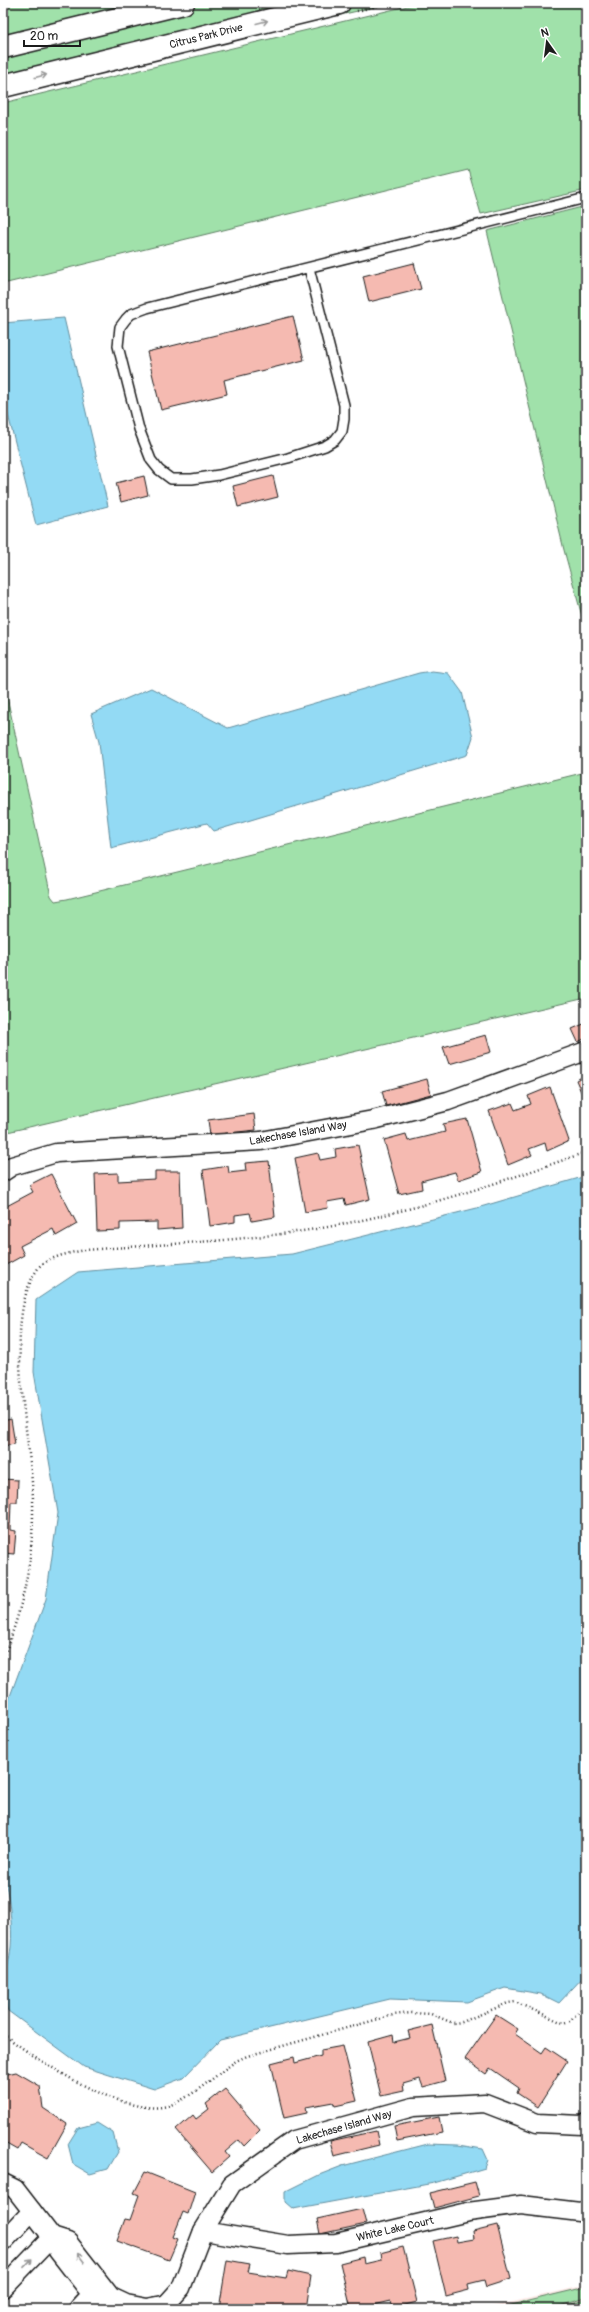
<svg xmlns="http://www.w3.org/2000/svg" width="589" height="2312" viewBox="0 0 589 2312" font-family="Pangolin,sans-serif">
<rect width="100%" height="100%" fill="#fff"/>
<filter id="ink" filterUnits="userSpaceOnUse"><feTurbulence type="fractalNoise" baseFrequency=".025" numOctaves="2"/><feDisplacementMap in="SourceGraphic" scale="8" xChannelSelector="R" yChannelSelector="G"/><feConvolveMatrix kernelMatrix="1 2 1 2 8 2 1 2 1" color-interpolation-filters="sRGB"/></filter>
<g filter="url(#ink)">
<!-- built -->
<polygon fill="#fceae8" points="586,2285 586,2309 483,2309"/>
<!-- green -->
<g fill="#a0e1aa" stroke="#5e7e63">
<polygon points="3,3 392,3 150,59 3,97"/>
<polygon points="420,3 586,3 586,190 481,214 468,170 3,284 3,103"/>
<polygon points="586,206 586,631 564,550 487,231"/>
<polygon points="3,679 51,896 55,901 67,899 586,772 586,998 3,1133"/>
<polygon points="586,2287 586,2298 549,2309 495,2309"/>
<polygon points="586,2300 586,2309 553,2309"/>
</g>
<!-- water -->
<g fill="#93daf4" stroke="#638e9e">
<polygon points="64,318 108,506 36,525 3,395 3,323"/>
<polygon points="432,671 448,673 462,692 467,713 473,737 467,755 214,831 207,823 111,848 99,742 91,714 151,688 228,728 419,673"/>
<path d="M586 1176V1974L559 2003 541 1994 505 1988 467 2002 390 1999 220 2040 183 2078 154 2089 84 2067 8 2011C0 1987 8 1971 11 1947 13 1926 9 1894 3 1873V1715L46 1599 58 1513 34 1372 36 1300 78 1272 292 1254 477 1208Z"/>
<polygon points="97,2123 113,2133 118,2152 108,2169 90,2174 73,2164 68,2144 78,2128"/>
<polygon points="428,2144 458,2145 483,2149 488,2160 485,2168 434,2183 293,2209 285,2202 285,2192 319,2175 342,2166"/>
</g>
<!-- building -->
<g fill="#f5bab1" stroke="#1c1c1c">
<polygon points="414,263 421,289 369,302 363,276"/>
<polygon points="293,316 304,360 224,380 227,394 161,410 147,352"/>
<polygon points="144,476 148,495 121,502 116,483"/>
<polygon points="273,476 278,497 238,507 233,486"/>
<polygon points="586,1023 586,1038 578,1042 572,1029"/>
<polygon points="486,1035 491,1052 449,1064 443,1047"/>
<polygon points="586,1075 586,1104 576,1080"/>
<polygon points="427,1079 431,1094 386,1106 382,1091"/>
<polygon points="550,1087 569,1141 547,1151 545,1143 529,1149 532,1155 508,1165 489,1111 512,1103 515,1110 531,1104 528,1096"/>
<polygon points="254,1114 256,1130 210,1135 208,1120"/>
<polygon points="467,1119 482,1172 458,1180 455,1172 421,1181 422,1189 399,1194 384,1140 406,1134 408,1141 445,1132 443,1124"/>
<polygon points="358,1145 370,1199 346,1205 344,1199 327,1202 328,1208 305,1212 295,1158 318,1153 320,1160 336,1157 335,1149"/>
<polygon points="269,1161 275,1217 252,1221 250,1213 235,1215 235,1222 210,1226 203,1170 228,1166 229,1173 246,1171 245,1163"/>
<polygon points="155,1171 180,1171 182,1228 157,1230 157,1222 120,1223 120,1230 97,1231 95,1174 118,1173 118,1181 155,1179"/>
<polygon points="51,1174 77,1224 56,1236 53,1229 20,1246 24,1255 4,1266 3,1208 33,1192 29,1185"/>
<polygon points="4,1379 7,1401 3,1402 3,1380"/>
<polygon points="11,1419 15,1444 3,1446 3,1421"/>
<polygon points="3,1479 18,1480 17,1502 11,1502 10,1530 16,1531 14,1554 3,1553"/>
<polygon points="496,2015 518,2029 515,2034 542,2053 546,2047 567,2061 538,2107 517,2093 519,2088 490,2068 486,2074 465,2059"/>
<polygon points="432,2025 445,2081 423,2087 420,2079 403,2084 404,2091 381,2096 368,2042 393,2035 394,2042 410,2038 408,2031"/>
<polygon points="343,2046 357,2101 335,2106 333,2102 306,2107 307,2113 284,2118 271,2063 294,2057 295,2063 321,2056 321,2050"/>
<polygon points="16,2072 40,2086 43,2108 67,2124 48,2158 21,2143 17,2150 3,2142 3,2075"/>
<polygon points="225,2089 260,2130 244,2146 239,2140 225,2152 229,2157 212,2172 176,2130 193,2115 196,2119 209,2109 206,2104"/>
<polygon points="439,2117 442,2132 397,2141 394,2126"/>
<polygon points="376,2131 379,2145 334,2156 330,2141"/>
<polygon points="145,2172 195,2192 188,2214 183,2212 173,2237 178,2239 169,2260 117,2241 125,2219 130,2220 139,2195 134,2193"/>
<polygon points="475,2182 479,2196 434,2208 430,2193"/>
<polygon points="362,2209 366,2224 320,2234 317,2219"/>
<polygon points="497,2225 511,2279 486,2287 484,2280 468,2284 469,2290 446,2296 433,2241 456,2236 457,2242 474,2239 473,2231"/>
<polygon points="403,2247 417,2302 393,2308 391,2301 374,2305 375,2309 351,2309 340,2263 363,2257 364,2264 381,2260 380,2253"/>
<polygon points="227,2260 250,2264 248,2272 286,2278 288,2271 311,2276 306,2309 219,2309"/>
</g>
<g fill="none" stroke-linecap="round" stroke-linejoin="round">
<!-- lane casing -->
<g stroke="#1c1c1c" stroke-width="12">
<polyline id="lane" points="309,268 344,405 344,419 342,431 335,440 325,446 288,458 219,475 192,479 171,479 159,470 151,460 139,429 118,346 120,327 126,319 131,314 147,308 586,198"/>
</g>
<!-- street casing -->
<g stroke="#1c1c1c" stroke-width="21">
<g id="street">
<polyline points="3,1172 12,1166 56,1153 261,1141 373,1120 448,1101 586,1051"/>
<polyline points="3,2183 15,2189 32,2211 52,2237 58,2251 103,2309"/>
<polyline points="203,2231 288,2245 336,2243 468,2212 521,2205 580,2212 586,2210"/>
<polyline points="52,2237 68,2242 111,2297 126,2304 147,2308 163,2305"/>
<polyline points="3,2242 32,2211"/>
<polyline points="3,2288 52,2237"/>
<polyline points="78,2309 91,2295"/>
<polyline points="162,2309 181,2288 203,2231 232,2184 294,2140 413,2107 485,2103 537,2123 582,2125 586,2123"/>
</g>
</g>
<!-- secondary casing -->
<g stroke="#1c1c1c" stroke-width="25">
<g id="secondary">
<polyline points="3,47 183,3"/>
<polyline points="3,86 339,3"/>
</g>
</g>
<!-- path -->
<g stroke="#1c1c1c" stroke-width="2.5" stroke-dasharray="1 3" stroke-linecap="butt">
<polyline points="357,11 390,3"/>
<path d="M3 1658C24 1606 34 1555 33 1499 31 1435 0 1315 40 1266 52 1256 70 1253 85 1250 164 1244 244 1241 322 1228 413 1212 499 1183 586 1152"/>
<path d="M3 2034C37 2060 131 2123 173 2104 196 2094 216 2075 236 2061L247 2056 393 2015 411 2013 431 2014 453 2023 462 2022 508 2003 515 2002 563 2023 570 2021 586 2004"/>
</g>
<!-- lane -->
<use href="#lane" stroke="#fff" stroke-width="9"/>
<!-- street -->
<use href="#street" stroke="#fff" stroke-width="18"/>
<!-- secondary -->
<use href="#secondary" stroke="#fff" stroke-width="22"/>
</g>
<!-- one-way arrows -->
<defs><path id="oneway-shaft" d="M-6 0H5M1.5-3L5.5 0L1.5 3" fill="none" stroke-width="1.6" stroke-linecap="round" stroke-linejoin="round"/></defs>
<g stroke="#999">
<use href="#oneway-shaft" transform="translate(262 22) rotate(-14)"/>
<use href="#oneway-shaft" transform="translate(41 76) rotate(-14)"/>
<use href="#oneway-shaft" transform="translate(81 2258) rotate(-127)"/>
<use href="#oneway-shaft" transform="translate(28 2263) rotate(-47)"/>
</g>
</g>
<g text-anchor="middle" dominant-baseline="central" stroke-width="3" stroke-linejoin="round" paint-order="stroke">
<!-- street labels -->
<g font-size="11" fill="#1c1c1c" stroke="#fff">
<text transform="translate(206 36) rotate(-14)">Citrus Park Drive</text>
<text transform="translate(298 1133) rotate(-10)">Lakechase Island Way</text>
<text transform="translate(344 2127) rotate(-16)">Lakechase Island Way</text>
<text transform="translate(395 2229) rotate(-13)">White Lake Court</text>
</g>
</g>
<!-- margin -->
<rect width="589" height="2312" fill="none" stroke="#fff" stroke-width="16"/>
<rect x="8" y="8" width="573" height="2296" fill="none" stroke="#1c1c1c" stroke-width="1.5" filter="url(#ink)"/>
<!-- north arrow -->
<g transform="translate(547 42) rotate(346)" stroke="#ffffff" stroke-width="3" paint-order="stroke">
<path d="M0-3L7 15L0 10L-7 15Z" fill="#1c1c1c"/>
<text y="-6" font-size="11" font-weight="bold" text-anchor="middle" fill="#1c1c1c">N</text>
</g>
<!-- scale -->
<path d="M24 40v6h56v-6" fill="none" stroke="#1c1c1c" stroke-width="2"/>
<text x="30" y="40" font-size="12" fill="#1c1c1c" stroke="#ffffff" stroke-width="3" paint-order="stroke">20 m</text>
</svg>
